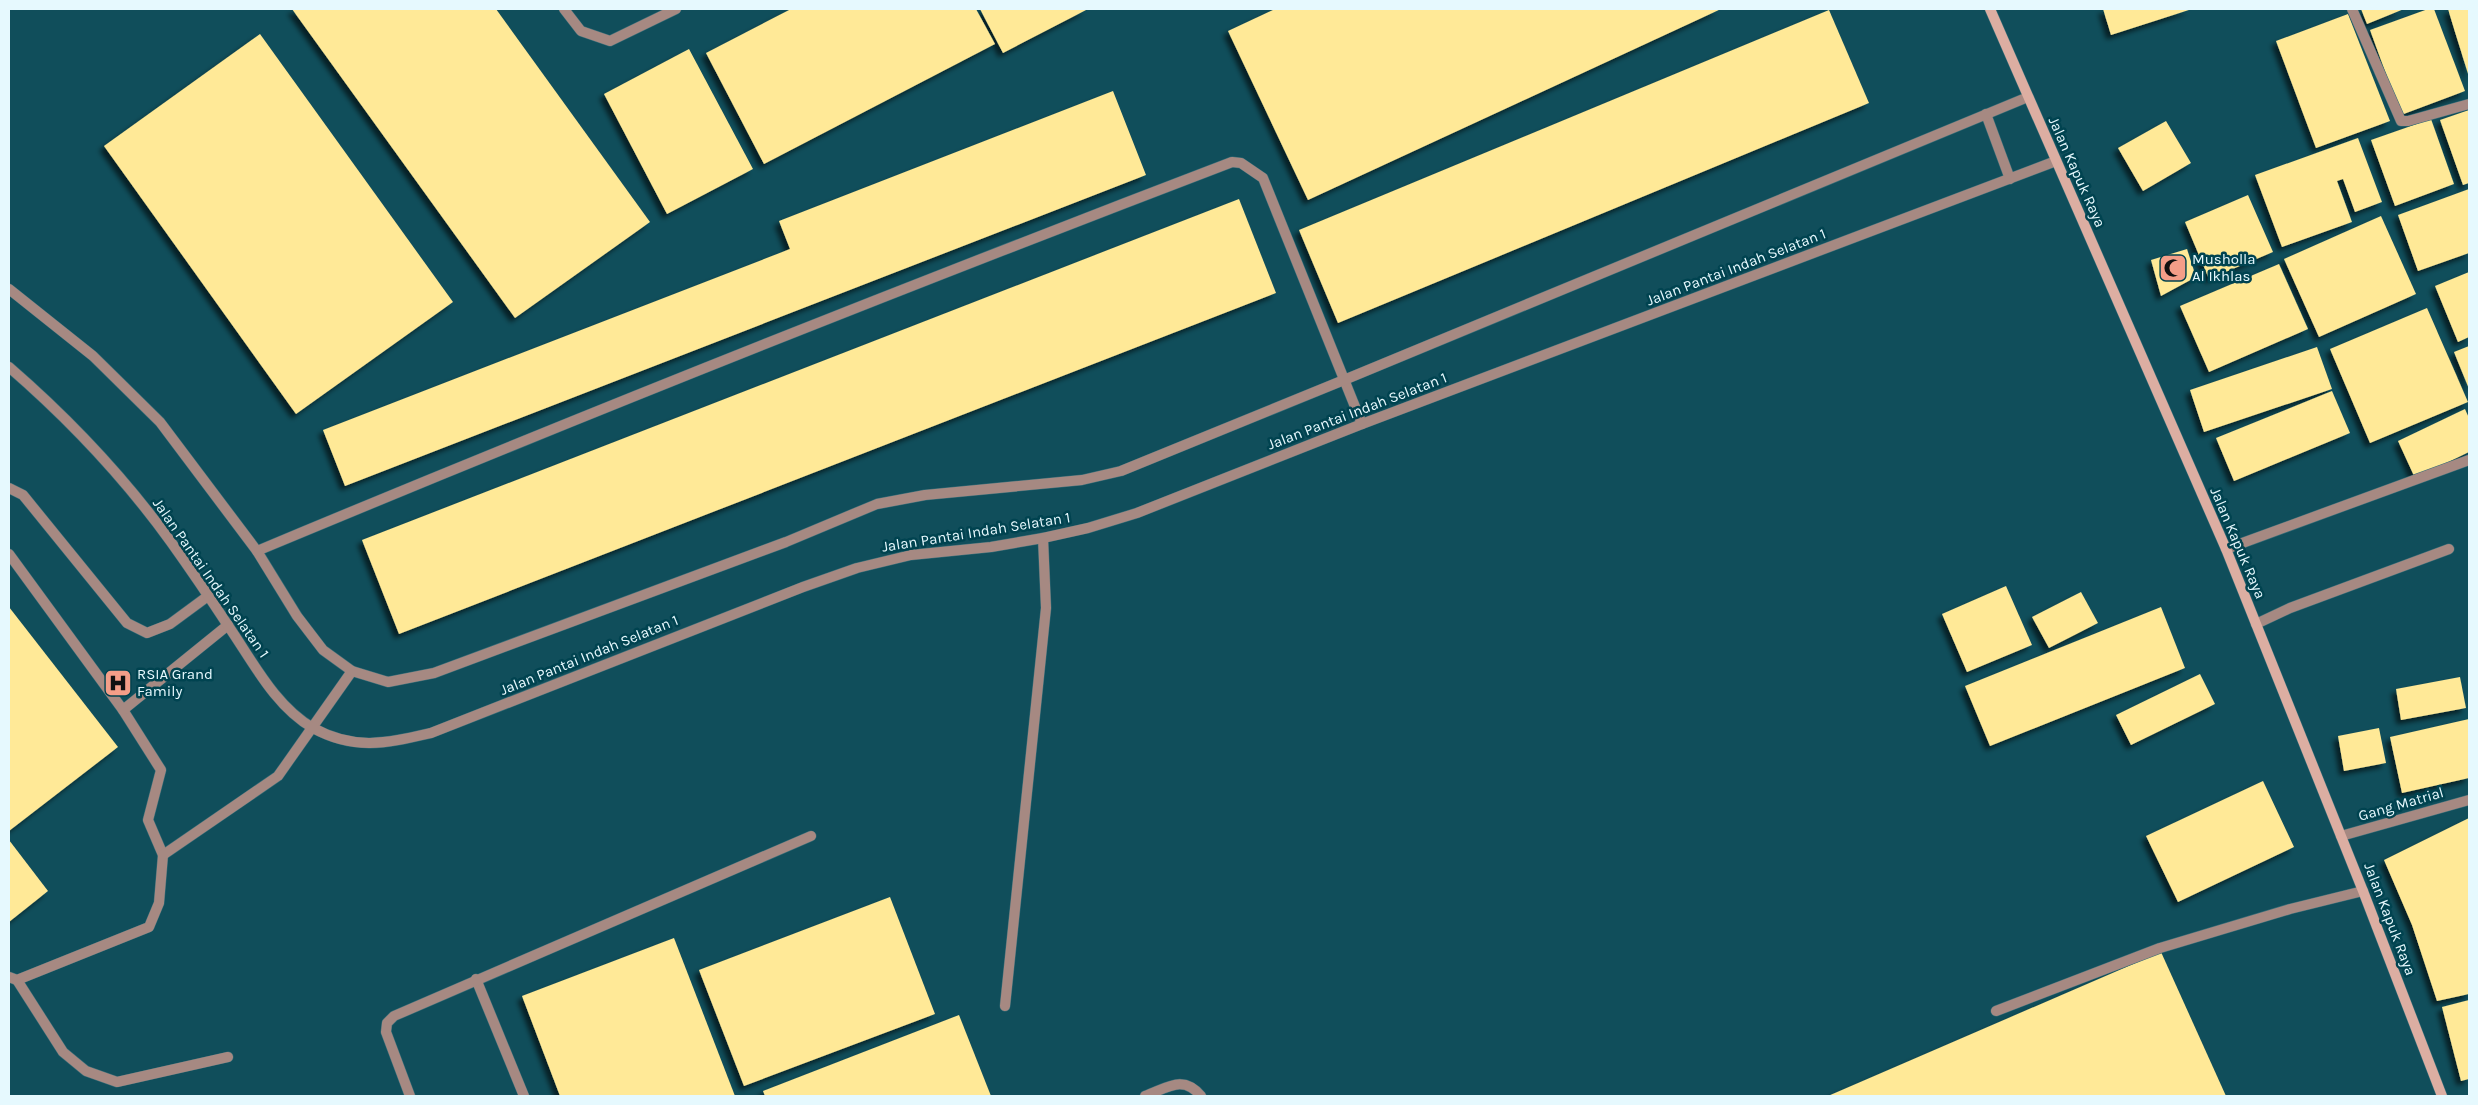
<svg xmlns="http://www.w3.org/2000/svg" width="2478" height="1105" viewBox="0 0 2478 1105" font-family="Karla,sans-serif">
<defs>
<filter id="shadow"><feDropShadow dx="-4.5" dy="4.5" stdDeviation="2.5" flood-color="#0009"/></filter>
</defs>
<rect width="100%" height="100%" fill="#104e5b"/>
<!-- building -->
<g fill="#ffe997" filter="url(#shadow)">
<polygon points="292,9 496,9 650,222 515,318"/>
<polygon points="791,9 976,9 995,44 764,164 706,53"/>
<polygon points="980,9 1088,9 1003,53"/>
<polygon points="1275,9 1721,9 1308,200 1228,31"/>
<polygon points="2103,9 2192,9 2111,35"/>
<polygon points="2361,9 2404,9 2367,24"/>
<polygon points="2428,9 2434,9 2465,91 2401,115 2370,30"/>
<polygon points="2448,9 2469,9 2469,77 2455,32"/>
<polygon points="1829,10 1869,103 1338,323 1299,230"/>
<polygon points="2348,14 2390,121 2316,148 2276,41"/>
<polygon points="260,34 453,302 296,414 104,146"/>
<polygon points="689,49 753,169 667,214 604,94"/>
<polygon points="1113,91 1146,175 345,486 323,430 790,249 779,221"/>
<polygon points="2469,110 2469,183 2463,185 2440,120"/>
<polygon points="2431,119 2454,184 2395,206 2371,140"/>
<polygon points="2166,121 2191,163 2143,191 2118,148"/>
<polygon points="2358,138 2382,202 2355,212 2343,179 2337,181 2352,222 2282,247 2255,175"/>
<polygon points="2469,189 2469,253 2418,271 2398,215"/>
<polygon points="2248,195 2273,252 2209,279 2185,222"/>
<polygon points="1239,199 1276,293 399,634 362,540"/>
<polygon points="2381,216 2416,294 2319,337 2284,259"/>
<polygon points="2187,249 2196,277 2161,296 2151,260"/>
<polygon points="2279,264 2308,329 2209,372 2180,306"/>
<polygon points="2469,272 2469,337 2458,342 2435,286"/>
<polygon points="2427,308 2468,402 2370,443 2330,349"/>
<polygon points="2469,346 2469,389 2454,352"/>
<polygon points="2317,347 2332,389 2204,432 2190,390"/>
<polygon points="2332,391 2350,433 2234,481 2216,438"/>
<polygon points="2465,409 2469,418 2469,452 2415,478 2398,441"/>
<polygon points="2006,586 2032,645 1967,672 1942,614"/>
<polygon points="2081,592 2098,623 2049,648 2032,617"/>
<polygon points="9,607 118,747 9,831"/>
<polygon points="2161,607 2185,668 1990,746 1965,686"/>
<polygon points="2200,674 2215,704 2131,745 2116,715"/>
<polygon points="2460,677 2466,708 2401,720 2396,689"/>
<polygon points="2469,719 2469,778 2402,793 2390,737"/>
<polygon points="2379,728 2386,763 2344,771 2338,736"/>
<polygon points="2263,781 2294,847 2178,902 2146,836"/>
<polygon points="2469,818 2469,994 2437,1001 2412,925 2384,860"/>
<polygon points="9,840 48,891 9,922"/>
<polygon points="890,897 935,1014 744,1086 699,970"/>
<polygon points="674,938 735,1096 560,1096 522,996"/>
<polygon points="2161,952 2226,1096 1828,1096"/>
<polygon points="2469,1000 2469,1079 2461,1081 2442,1007"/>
<polygon points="959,1015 991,1096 765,1096 763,1091"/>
</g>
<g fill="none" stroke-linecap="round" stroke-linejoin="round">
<!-- service casing -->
<g stroke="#376d78" stroke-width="11">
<g id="service">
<polyline points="564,9 581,31 610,41 676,9"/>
<polyline points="9,488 23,495 127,623 147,633 170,624 208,596"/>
<path d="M257 551C580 416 905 287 1232 162L1241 163 1263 178 1362 424"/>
<polyline points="9,554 123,710 161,770 148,820 163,855 159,903 149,927 17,980 9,977"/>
<polyline points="2256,624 2290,608 2449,549"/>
<polyline points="123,710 228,625"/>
<polyline points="163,855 278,776 352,671"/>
<polyline points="476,979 524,1096"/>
<polyline points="17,980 63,1052 86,1071 117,1082 228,1057"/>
<polyline points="1005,1006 1046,608 1043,538"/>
<polyline points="1996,1011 2160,948 2290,909 2363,891"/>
<polyline points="410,1096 386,1032 387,1023 394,1016 811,836"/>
<path d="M1145 1096C1167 1088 1183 1074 1201 1096"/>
</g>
</g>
<!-- minor casing -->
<g stroke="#376d78" stroke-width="11">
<g id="minor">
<polyline points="2352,9 2401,121 2408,121 2469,104"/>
<polyline points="2226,549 2469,460"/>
<polyline points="2341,836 2469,800"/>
</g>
</g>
<!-- tertiary casing -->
<g stroke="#376d78" stroke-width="11">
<g id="tertiary">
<polyline points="1986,114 2010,179"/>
<polyline points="9,289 93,356 160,422 257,551 297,616 323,650 352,671 388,682 434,673 786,542 877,504 925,495 1082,480 1121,471 1344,380 2028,97"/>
<path d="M9 367C69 419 124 477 171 542 191 570 210 598 229 627 253 662 275 706 313 728 355 751 387 743 431 733L803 587 857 568 911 555 991 547 1043 538 1088 528 1137 513 1362 424 2056 161"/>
</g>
</g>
<!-- secondary casing -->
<g stroke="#376d78" stroke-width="11">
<polyline id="secondary" points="1990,9 2226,549 2363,891 2442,1096"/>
</g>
<!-- service -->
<use href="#service" stroke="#a68982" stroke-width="10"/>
<!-- minor -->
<use href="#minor" stroke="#a68982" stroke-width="10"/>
<!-- tertiary -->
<use href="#tertiary" stroke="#a68982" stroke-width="10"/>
<!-- secondary -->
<use href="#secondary" stroke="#dcaea2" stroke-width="10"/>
</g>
<!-- icons -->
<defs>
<g id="mosque-square" transform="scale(1.4375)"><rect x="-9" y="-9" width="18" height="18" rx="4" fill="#f49e88" stroke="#004350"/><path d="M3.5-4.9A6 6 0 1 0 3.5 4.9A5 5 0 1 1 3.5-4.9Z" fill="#111"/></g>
<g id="hospital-square" transform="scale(1.4375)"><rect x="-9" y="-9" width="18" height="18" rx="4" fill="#f49e88" stroke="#004350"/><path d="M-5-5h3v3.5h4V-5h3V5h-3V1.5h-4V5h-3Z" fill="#111"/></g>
</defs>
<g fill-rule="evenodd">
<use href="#mosque-square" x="2173" y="268"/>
<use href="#hospital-square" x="118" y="683"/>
</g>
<g text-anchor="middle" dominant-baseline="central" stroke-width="5" stroke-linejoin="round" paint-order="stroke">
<!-- street labels -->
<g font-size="15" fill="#e6f9fe" stroke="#004350">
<text transform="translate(2077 172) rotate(66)">Jalan Kapuk Raya</text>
<text transform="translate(1736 267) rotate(-21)">Jalan Pantai Indah Selatan 1</text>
<text transform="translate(1357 411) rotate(-21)">Jalan Pantai Indah Selatan 1</text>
<text transform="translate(976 532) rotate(-9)">Jalan Pantai Indah Selatan 1</text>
<text transform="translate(2238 543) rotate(67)">Jalan Kapuk Raya</text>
<text transform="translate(211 578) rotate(55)">Jalan Pantai Indah Selatan 1</text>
<text transform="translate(589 655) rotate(-22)">Jalan Pantai Indah Selatan 1</text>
<text transform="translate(2401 804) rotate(-16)">Gang Matrial</text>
<text transform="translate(2390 919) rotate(69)">Jalan Kapuk Raya</text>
</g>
<!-- poi labels -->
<g font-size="15" fill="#e6f9fe" stroke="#004350" text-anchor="start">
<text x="2192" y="259">Musholla<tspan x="2192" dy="17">Al Ikhlas</tspan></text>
<text x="137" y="674">RSIA Grand<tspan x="137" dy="17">Family</tspan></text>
</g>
</g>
<!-- border -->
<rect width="2478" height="1105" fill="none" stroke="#e6f9fe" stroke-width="20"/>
</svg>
